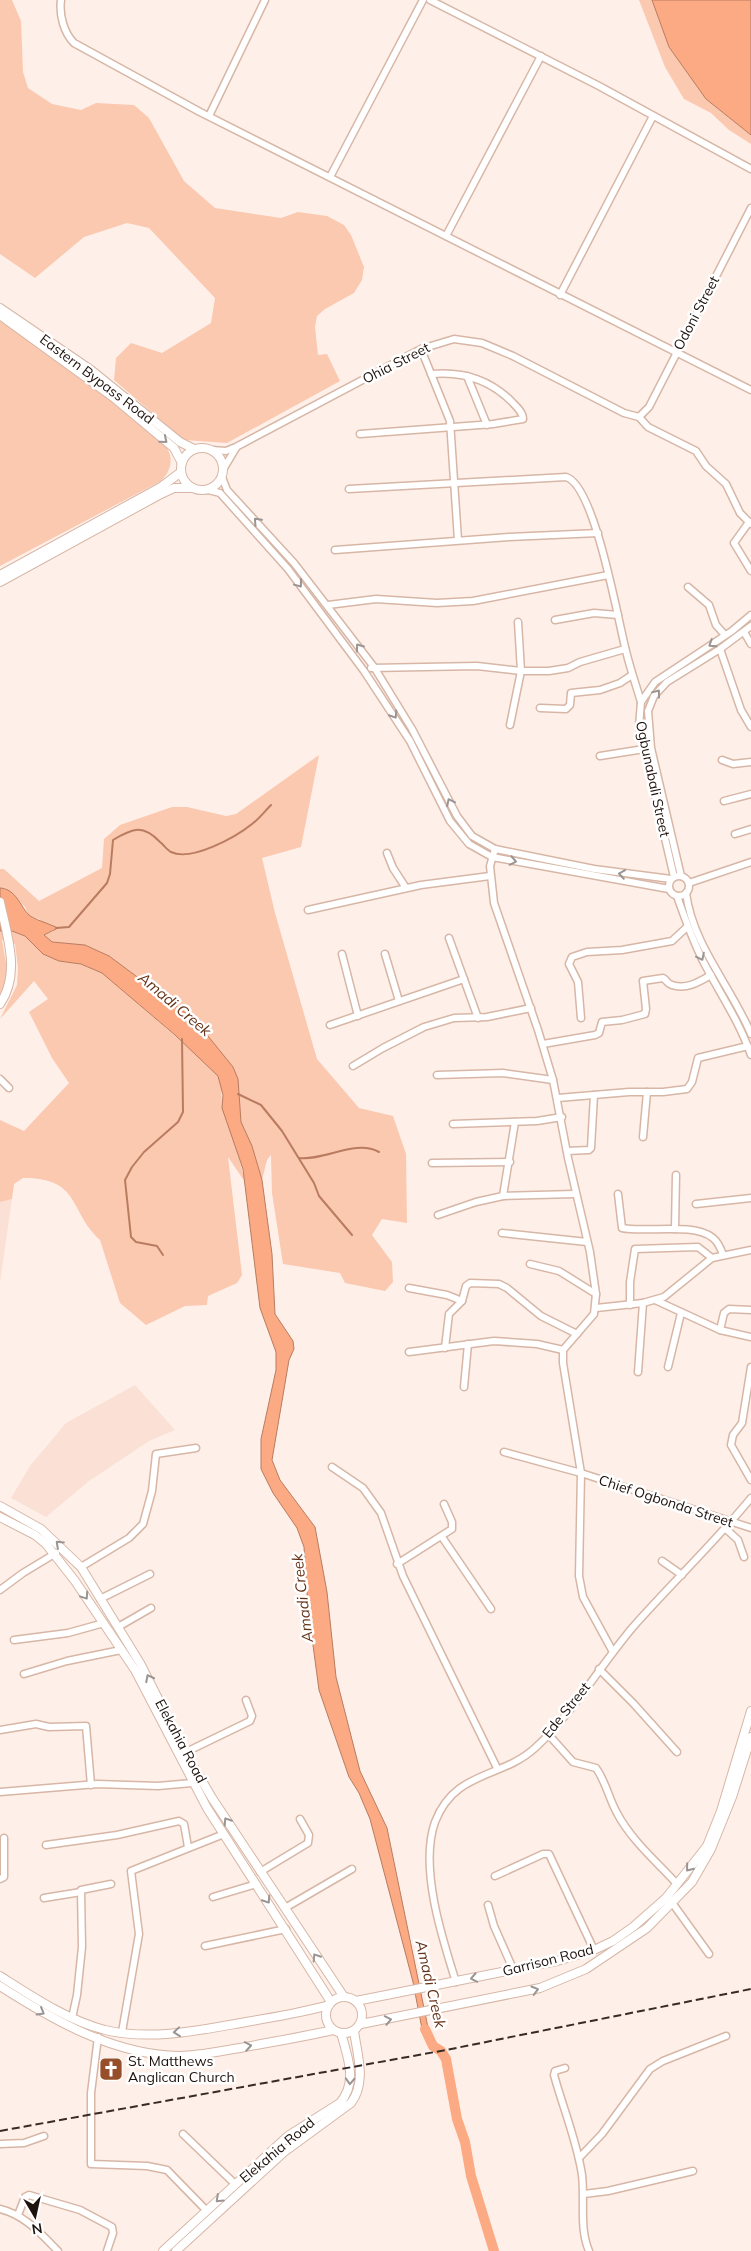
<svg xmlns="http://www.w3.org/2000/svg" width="751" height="2251" viewBox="0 0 751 2251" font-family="Mulish,sans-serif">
<rect width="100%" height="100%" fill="#fef0e9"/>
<!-- built -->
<g fill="#fae0d5">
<polygon points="12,1199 0,1282 0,1202"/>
<polygon points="135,1385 175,1430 149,1441 89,1481 46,1517 11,1498 30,1466 66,1423"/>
</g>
<!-- green -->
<g fill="#fbc8b0">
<polygon points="0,0 12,0 21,21 23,72 28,88 52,104 81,110 96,103 134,105 149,118 184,181 215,208 281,218 298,212 327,216 344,225 351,235 364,267 362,280 354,293 325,309 317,316 315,327 318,355 327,354 340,381 227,443 184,440 114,380 116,358 131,343 162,353 211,323 215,298 149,228 127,223 84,237 35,278 0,254"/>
<polygon points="639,0 652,0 669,47 706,99 751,135 751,144 729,130 711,113 684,99 665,67"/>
<path d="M0 316C43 345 83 376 123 408 138 420 159 433 168 450 174 462 169 473 161 481L0 566Z"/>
<polygon points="319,755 301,847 262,858 275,913 317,1059 359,1108 393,1116 406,1154 407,1223 382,1219 372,1235 392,1262 393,1282 385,1291 345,1283 340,1273 283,1264 272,1193 271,1155 267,1160 262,1180 252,1146 241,1122 238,1079 233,1067 195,1020 109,956 86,945 52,942 44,935 54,931 39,919 29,916 25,907 5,888 0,888 0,869 4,869 39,901 102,868 104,839 120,825 172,807 187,807 226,816 236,814"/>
<path d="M0 931H12L25 936 43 954 59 961 81 964 102 973 210 1066 218 1076 221 1085 222 1108 235 1141 245 1182 228 1157 242 1275 237 1283 208 1296 207 1305 185 1306 146 1325 120 1303 100 1240C68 1210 81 1178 23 1178L14 1184 12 1199 0 1202V1120L24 1131 69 1083 52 1058 29 1012 48 999 34 981 0 1019 17 985 18 968 15 944 2 940 8 975 0 996Z"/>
</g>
<!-- water -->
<g fill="#fbaa83" stroke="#b97c60">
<polygon points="652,0 751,0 751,135 706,99 669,47"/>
<path d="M0 888C16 889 20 906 29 915 31 918 52 925 58 928L44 935 52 942 85 945 109 956 195 1020 233 1067 238 1079 241 1122 252 1146 262 1180 272 1254 275 1314 293 1341 294 1349 289 1360 272 1460 280 1480 315 1527 327 1592 336 1677 360 1771 387 1828 431 2042 429 2043 422 2029 413 1982 370 1819 359 1793 349 1777 319 1690 308 1608 304 1547 297 1528 273 1493 261 1469V1439L276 1370V1352L260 1308 243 1169 222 1108 223 1095 218 1076 175 1035 102 973 81 964 59 961 43 954 25 936 12 931H0Z"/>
</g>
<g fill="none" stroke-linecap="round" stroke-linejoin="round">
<!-- stream -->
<g stroke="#b97c60" stroke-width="2">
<path d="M56 928 69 927 107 883 110 874 113 840C133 828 143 824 160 842 164 845 167 850 171 852 191 862 236 837 252 824 259 819 265 811 271 805"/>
<polyline points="238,1094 261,1105 282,1131 314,1183 319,1196 352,1235"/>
<path d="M299 1158C325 1161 355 1139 379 1152"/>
<polyline points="163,1255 157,1246 136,1242 131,1237 125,1180 132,1167 144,1152 178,1122 183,1112 182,1039"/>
</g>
<!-- river -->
<polyline stroke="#fbaa83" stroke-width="10" points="425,2029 433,2046 441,2051 446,2059 457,2119 465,2142 471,2176 494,2251"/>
<!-- minor casing -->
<g stroke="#d7b6a6" stroke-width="9">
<g id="minor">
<path d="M61 0C59 15 64 33 74 43L200 112 751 390"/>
<polyline points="430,0 599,86 751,169"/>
<polyline points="209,116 265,0"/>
<polyline points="330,177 423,0"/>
<polyline points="446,236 541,56"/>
<polyline points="560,295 653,116"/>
<polyline points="421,349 450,421 458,540"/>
<polyline points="467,376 487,425"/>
<polyline points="639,417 649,407 751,208"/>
<polyline points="639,417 648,427 696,451 706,466 726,484 740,513 751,524"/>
<path d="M360 434 493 424 523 419C523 413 518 408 513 403 491 380 463 371 431 374"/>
<polyline points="212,450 226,451 236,447 421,349 454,339 482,343 513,356 624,413 639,417"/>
<polyline points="224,468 236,448"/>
<polyline points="222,477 227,490 294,563 374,667 412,729 457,816 472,836 495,849 594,869 671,879"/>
<path d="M349 489 566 477C595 485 618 621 626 651 630 668 636 685 641 702"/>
<polyline points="208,490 220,493 288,569 364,671 410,741 450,821 469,844 492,857 669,889"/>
<polyline points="749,522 734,543 751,571"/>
<polyline points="335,550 509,537 598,533"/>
<polyline points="688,587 709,605 716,625 725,635"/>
<polyline points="328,605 376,599 437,603 473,601 608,575"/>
<polyline points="555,620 594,613 618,615"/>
<polyline points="744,632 751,644"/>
<polyline points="720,649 741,710 751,727"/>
<polyline points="371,668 477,666 521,671 549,671 568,668 580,662 625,649"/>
<polyline points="540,708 566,709 570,705 571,693 600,690 620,683 632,675"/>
<polyline points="510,725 521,671 518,622"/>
<polyline points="600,756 644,749"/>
<polyline points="722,760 733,764 751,762"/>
<polyline points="724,801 751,794"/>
<polyline points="735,834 751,829"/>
<polyline points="495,849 490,866 494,903 538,1030 553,1080 568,1158 590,1252 596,1294 594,1314 563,1350 563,1363 581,1473 579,1576 583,1597 613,1652"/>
<polyline points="387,853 393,868 406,888"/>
<polyline points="681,876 651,748 648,711 654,696 667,682 720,649 751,626"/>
<circle cx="679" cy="886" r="10"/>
<polyline points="674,877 639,726 641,702 655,682 732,631 751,615"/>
<polyline points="689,883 751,862"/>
<path d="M686 893C693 946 731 986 751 1034"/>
<path d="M677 896C685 919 693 941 704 963 721 995 739 1021 751 1055"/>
<polyline points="308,910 421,885 490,876"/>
<polyline points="449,938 478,1018"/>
<polyline points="342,954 358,1016"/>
<polyline points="385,954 399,1001"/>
<polyline points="581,1018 578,982 569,964 572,957 587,952 622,950 672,941 687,927"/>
<polyline points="330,1025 464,979"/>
<path d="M543 1044 595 1035 599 1033 602 1022 622 1020 645 1014 646 1009 643 981 663 978C667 980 667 984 672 985 686 990 699 982 711 975"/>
<polyline points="353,1066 383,1048 424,1027 454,1018 487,1017 531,1008"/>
<polyline points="437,1075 503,1073 553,1080"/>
<polyline points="0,1079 9,1088"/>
<polyline points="558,1098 629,1092 663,1092 687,1089 692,1082 698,1058 748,1046"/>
<polyline points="453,1124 537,1121 562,1117"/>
<polyline points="643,1137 647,1092"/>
<polyline points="567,1151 589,1150 591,1148 594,1095"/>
<polyline points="432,1163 510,1162"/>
<path d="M618 1194 622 1228C645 1233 694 1222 713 1238 718 1242 721 1249 723 1255"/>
<polyline points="503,1196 515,1122"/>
<polyline points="696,1204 751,1198"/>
<polyline points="438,1215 476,1202 503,1196 575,1194"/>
<polyline points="675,1229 676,1175"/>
<polyline points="502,1233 587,1242"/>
<polyline points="530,1264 559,1271 596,1294"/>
<polyline points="409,1288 447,1295 462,1301"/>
<polyline points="655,1300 720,1330 751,1337"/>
<polyline points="630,1305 630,1282 635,1249 698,1247 712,1258"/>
<polyline points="596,1308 643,1303 664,1297 712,1258 751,1250"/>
<polyline points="720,1330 724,1313 729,1309 751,1310"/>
<polyline points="445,1348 449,1314 462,1301 466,1286 470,1283 499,1284 507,1288 541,1316 577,1334"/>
<polyline points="409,1352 494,1341 537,1344 563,1350"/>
<polyline points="668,1367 681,1313"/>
<polyline points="751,1367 742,1423 733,1435 731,1445 751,1480"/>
<polyline points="638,1372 643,1303"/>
<polyline points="464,1387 468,1344"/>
<polyline points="504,1452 581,1473 751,1528"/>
<polyline points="332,1467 363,1488 381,1513 403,1576 497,1768"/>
<polyline points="726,1529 738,1540 744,1557"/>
<polyline points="442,1537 491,1609"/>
<polyline points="662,1561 682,1575"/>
<polyline points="397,1564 452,1529 452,1522 444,1504"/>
<polyline points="81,1567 129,1538 143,1524 152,1491 156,1454 196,1448"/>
<polyline points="0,1590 23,1573 56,1553"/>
<polyline points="100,1599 150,1574"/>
<polyline points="118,1627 151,1608"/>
<polyline points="14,1640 68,1633 104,1623"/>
<polyline points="599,1669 633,1703 677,1752"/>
<polyline points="24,1674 67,1661 121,1650"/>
<polyline points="0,1730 36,1724 49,1727 86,1726 91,1785"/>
<path d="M548 1734 573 1762 596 1768C606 1782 609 1799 617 1813 631 1840 657 1862 677 1884"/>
<polyline points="186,1752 250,1721 252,1716 246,1700"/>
<polyline points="0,1792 97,1784 158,1786 192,1783"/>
<polyline points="46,1845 117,1835 179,1821 184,1824 188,1847"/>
<polyline points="260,1872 308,1843 309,1835 300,1819"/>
<polyline points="495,1876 543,1854 549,1854 594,1950"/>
<polyline points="0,1879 4,1877 4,1838"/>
<polyline points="213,1897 256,1884"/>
<polyline points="44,1898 81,1892"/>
<polyline points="673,1904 709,1954"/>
<polyline points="488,1905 494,1926 513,1969"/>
<polyline points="285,1908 352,1869"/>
<polyline points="205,1946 286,1929"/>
<path d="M456 1982C442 1938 419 1867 435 1822 455 1770 501 1779 535 1748 573 1713 600 1666 633 1627 672 1583 714 1543 751 1498"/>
<polyline points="72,2018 77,1995 82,1947 81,1890 111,1884"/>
<polyline points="122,2032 139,1934 131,1871 224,1834"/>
<polyline points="98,2037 91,2093 91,2164 147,2166 167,2170 207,2211"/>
<path d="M565 2068 555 2071 554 2075C563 2108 577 2141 582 2175 585 2200 579 2228 589 2251"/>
<polyline points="183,2134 235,2184"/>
<polyline points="0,2144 24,2143 44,2136"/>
<polyline points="579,2158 602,2134 650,2069 663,2061 726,2036"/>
<polyline points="584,2194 608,2191 693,2171"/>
<path d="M0 2209C25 2215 41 2234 58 2251"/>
<polyline points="18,2215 25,2197 29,2195 80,2210 112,2227 113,2233 107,2251"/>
</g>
</g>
<!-- major casing -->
<g stroke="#d7b6a6" stroke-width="10">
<g id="major">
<polyline points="0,308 91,370 180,442 194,449"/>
<polyline points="0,315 113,397 174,448 182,463"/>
<circle cx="202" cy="469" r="21"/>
<polyline points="0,575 161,487 181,472"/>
<polyline points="0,582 159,495 174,488 192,488"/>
<path d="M0 902C7 936 21 973 0 1004"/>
<polyline points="0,1506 41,1529 81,1567 140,1663 184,1750 212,1798 344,1997"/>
<polyline points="0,1517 35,1535 46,1544 75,1581 135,1670 207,1808 331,2002"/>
<path d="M0 1976C33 1997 67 2020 105 2030 151 2041 201 2030 246 2022 274 2017 301 2013 329 2005"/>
<path d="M0 1986C53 2020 114 2055 179 2056 199 2056 220 2051 240 2048 271 2042 302 2037 333 2030"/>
<circle cx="344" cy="2015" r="18"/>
<polyline points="356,2001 557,1961 594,1950 613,1941 633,1927 666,1898 707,1846 721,1811 751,1711"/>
<polyline points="361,2024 540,1988 586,1969 647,1928 692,1882 711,1849 732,1797 751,1737"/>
<path d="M163 2251 288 2136 340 2103C358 2082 348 2058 341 2033"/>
<path d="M176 2251 284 2152 351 2103C367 2082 357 2054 354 2031"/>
</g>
</g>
<!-- minor -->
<use href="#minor" stroke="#fff" stroke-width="6"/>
<!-- major -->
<use href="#major" stroke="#fff" stroke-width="8"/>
<!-- rail -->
<polyline stroke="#372b25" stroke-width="2" stroke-dasharray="8 4" stroke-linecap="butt" points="0,2131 446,2050 751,1989"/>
</g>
<!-- one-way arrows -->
<defs><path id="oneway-chevron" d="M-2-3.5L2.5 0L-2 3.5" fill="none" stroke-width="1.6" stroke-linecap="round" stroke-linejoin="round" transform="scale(1.25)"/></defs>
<g stroke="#9a9492">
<use href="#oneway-chevron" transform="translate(164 440) rotate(40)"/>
<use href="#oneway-chevron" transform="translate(257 521) rotate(-133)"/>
<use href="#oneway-chevron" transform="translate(299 584) rotate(53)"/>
<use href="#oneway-chevron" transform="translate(712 644) rotate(147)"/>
<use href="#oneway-chevron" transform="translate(359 647) rotate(-126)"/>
<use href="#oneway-chevron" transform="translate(657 693) rotate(-53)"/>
<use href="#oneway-chevron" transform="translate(394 715) rotate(57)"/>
<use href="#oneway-chevron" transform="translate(450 802) rotate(-116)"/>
<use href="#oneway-chevron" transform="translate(513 861) rotate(11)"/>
<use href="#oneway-chevron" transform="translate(622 874) rotate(-171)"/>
<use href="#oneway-chevron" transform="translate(701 957) rotate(64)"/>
<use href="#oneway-chevron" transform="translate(59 1544) rotate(-137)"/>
<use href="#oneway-chevron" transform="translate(85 1596) rotate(56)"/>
<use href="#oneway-chevron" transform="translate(149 1678) rotate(-117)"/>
<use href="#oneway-chevron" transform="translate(227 1821) rotate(-123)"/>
<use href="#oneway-chevron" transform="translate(689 1868) rotate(129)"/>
<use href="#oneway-chevron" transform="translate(267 1900) rotate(57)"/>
<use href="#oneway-chevron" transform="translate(316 1957) rotate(-123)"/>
<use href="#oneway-chevron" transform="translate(474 1978) rotate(169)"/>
<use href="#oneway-chevron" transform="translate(535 1990) rotate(-16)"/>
<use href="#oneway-chevron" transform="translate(41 2012) rotate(30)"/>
<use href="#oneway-chevron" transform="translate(388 2020) rotate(-11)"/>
<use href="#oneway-chevron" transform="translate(177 2032) rotate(174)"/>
<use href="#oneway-chevron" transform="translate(248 2046) rotate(-10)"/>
<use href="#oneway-chevron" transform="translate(350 2081) rotate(93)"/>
<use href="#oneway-chevron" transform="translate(219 2199) rotate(137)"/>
</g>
<!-- icons -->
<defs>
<g id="church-square" transform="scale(1.25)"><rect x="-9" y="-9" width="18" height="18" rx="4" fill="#964f2a" stroke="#fff"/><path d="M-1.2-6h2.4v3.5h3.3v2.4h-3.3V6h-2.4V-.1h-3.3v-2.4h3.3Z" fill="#fff"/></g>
</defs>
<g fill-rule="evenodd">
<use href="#church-square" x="111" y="2069"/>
</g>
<g text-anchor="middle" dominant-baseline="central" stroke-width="5" stroke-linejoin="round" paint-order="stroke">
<!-- street labels -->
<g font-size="14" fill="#1e120d" stroke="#fff">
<text transform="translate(696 313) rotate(-62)">Odoni Street</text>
<text transform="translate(396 363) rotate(-27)">Ohia Street</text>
<text transform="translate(97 379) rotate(37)">Eastern Bypass Road</text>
<text transform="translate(653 779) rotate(78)">Ogbunabali Street</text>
<text transform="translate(666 1501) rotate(18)">Chief Ogbonda Street</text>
<text transform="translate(566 1710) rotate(-51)">Ede Street</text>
<text transform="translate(181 1741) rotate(62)">Elekahia Road</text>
<text transform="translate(548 1960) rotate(-14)">Garrison Road</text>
<text transform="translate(277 2150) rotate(-40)">Elekahia Road</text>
</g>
<!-- poi labels -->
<g font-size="14" fill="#1e120d" stroke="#fff" text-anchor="start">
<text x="128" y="2061">St. Matthews<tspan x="128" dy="16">Anglican Church</tspan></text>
</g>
<!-- water labels -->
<g font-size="15" font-style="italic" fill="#643116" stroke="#fff">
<text transform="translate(175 1004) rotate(40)">Amadi Creek</text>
<text transform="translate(302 1598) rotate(-97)">Amadi Creek</text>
<text transform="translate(431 1984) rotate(77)">Amadi Creek</text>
</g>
</g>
<!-- north arrow -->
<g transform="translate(35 2216) rotate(171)" stroke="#ffffff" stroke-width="4" paint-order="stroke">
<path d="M0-4L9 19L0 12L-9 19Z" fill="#1e120d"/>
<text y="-8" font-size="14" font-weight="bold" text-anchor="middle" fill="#1e120d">N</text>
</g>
</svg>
